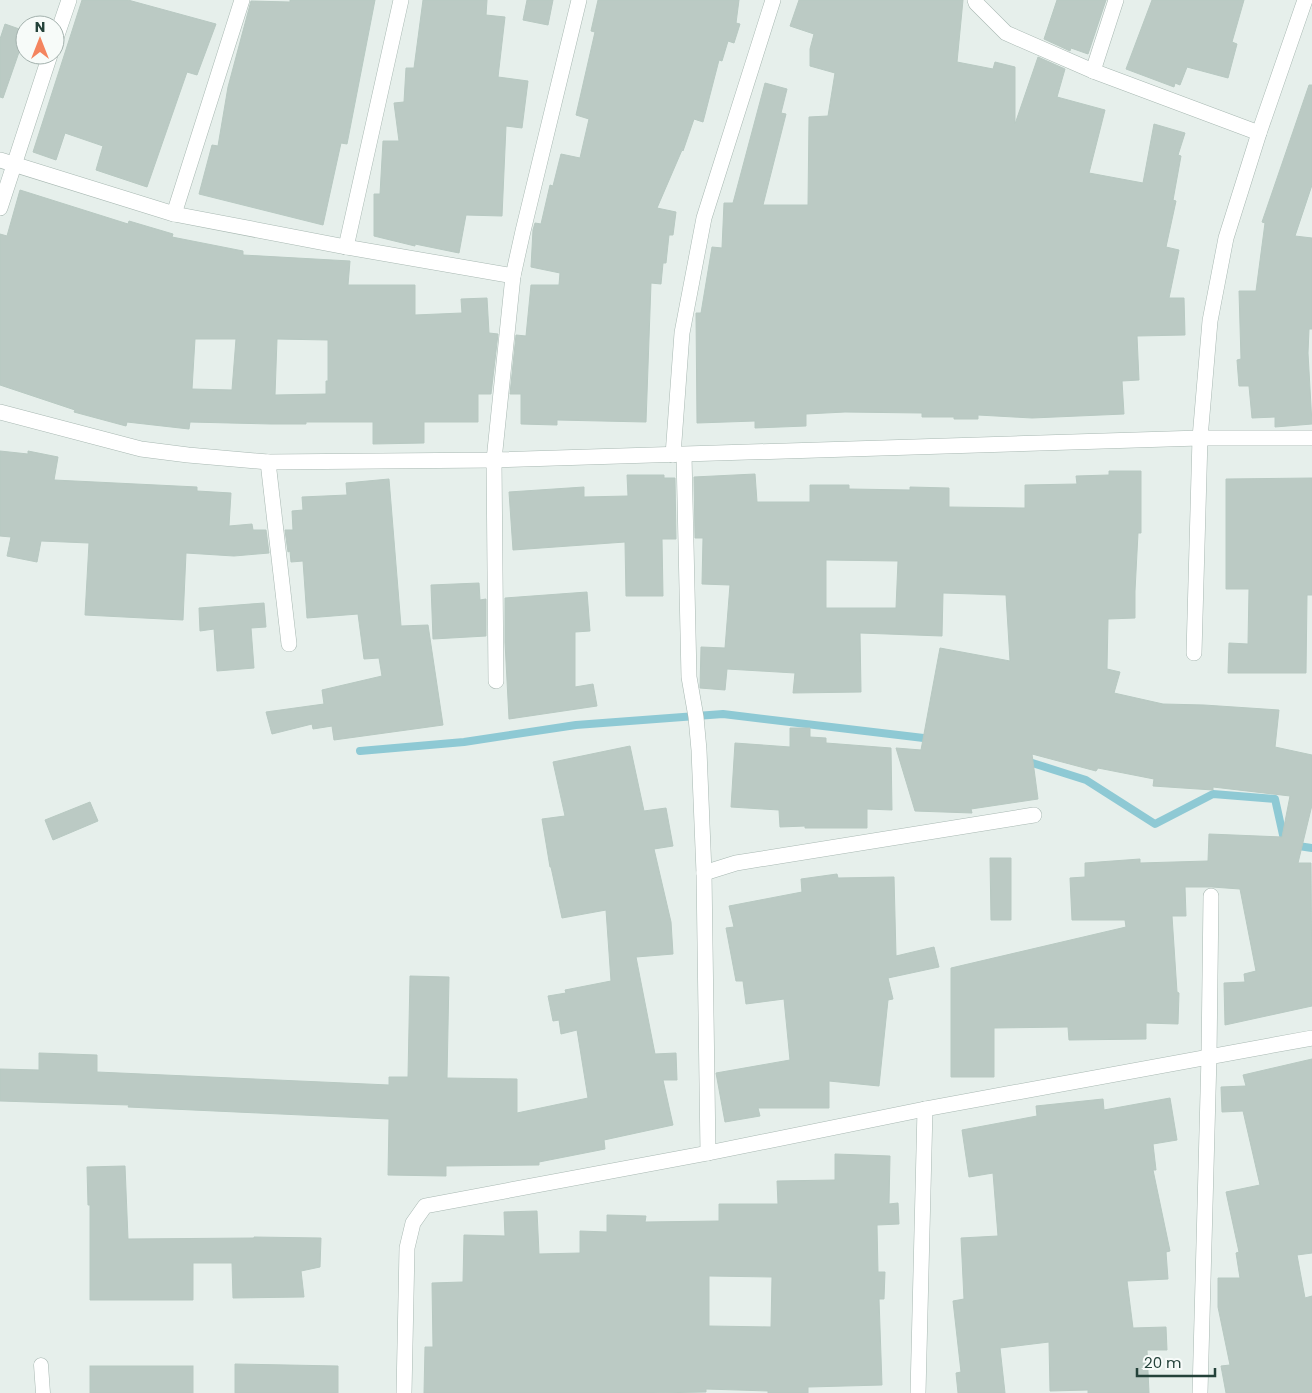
<svg xmlns="http://www.w3.org/2000/svg" width="1312" height="1393" viewBox="0 0 1312 1393" font-family="Poppins,sans-serif">
<rect width="100%" height="100%" fill="#e6efeb"/>
<g fill="none" stroke-linecap="round" stroke-linejoin="round">
<!-- stream -->
<g stroke="#8ec9d4" stroke-width="8">
<polyline points="360,751 464,742 576,725 723,714 932,739"/>
<polyline points="1026,761 1086,780 1155,824 1213,794 1275,799 1285,844 1312,848"/>
</g>
</g>
<!-- building -->
<g fill="#bbcac4" stroke="#b8c9c2" fill-rule="evenodd">
<polygon points="82,0 128,0 216,24 197,75 187,72 147,187 96,170 103,146 65,133 56,160 33,152"/>
<polygon points="290,0 375,0 347,144 341,143 323,225 199,194 212,145 218,146 228,87 251,1 290,2"/>
<polygon points="423,0 487,0 486,15 505,17 498,77 528,81 522,128 506,126 502,216 466,215 459,253 415,244 415,246 374,236 374,194 380,194 383,141 399,141 394,103 404,102 406,68 414,68"/>
<polygon points="527,0 553,0 548,25 523,20"/>
<polygon points="598,0 739,0 736,23 740,24 734,43 728,41 722,61 719,60 703,122 694,119 683,151 682,150 657,208 676,212 673,235 669,235 666,263 663,263 661,284 651,283 646,422 557,420 557,425 521,424 521,394 510,394 516,335 526,336 531,285 559,285 560,273 531,267 533,230 535,223 541,224 550,185 553,186 561,154 580,158 589,119 576,115 595,32 591,31"/>
<polygon points="799,0 963,0 957,62 993,69 995,62 1015,67 1015,124 1038,57 1065,69 1057,97 1105,110 1089,173 1143,183 1154,124 1185,133 1178,155 1181,156 1173,200 1176,201 1166,247 1179,250 1169,298 1184,298 1185,335 1137,336 1139,380 1122,381 1124,414 1032,418 978,415 978,419 954,419 954,417 922,417 922,413 845,412 806,414 806,426 755,428 755,421 697,423 696,313 701,313 712,247 722,248 724,203 733,203 765,83 787,89 781,113 786,114 763,205 808,205 809,117 828,116 835,73 810,66 810,49 814,34 790,26"/>
<polygon points="1057,0 1106,0 1088,54 1071,48 1070,51 1044,39"/>
<polygon points="1152,0 1244,0 1232,42 1237,44 1228,78 1187,67 1180,85 1175,83 1174,87 1126,69"/>
<polygon points="5,24 25,31 25,35 3,98 0,97 0,39"/>
<polygon points="1309,85 1312,85 1312,185 1295,236 1312,238 1312,329 1309,329 1308,353 1312,424 1275,427 1275,417 1252,418 1249,386 1239,386 1237,360 1241,359 1239,291 1256,291 1265,223 1262,222"/>
<path d="M20 190 128 224 129 221 173 234 172 237 243 251V255L350 261 348 285H415V315L462 313 461 299 487 298 489 333 498 334 491 394H478V422H424V443L373 444V422H306V424H271L190 422 189 429 127 422 126 426 74 412 75 410 0 385V234L7 236ZM195 339H236L232 390 192 389ZM277 339 328 340V381H326V394L275 395Z"/>
<polygon points="0,451 28,454 28,451 58,457 54,480 197,487 197,491 231,493 229,526 252,524 253,530 266,530 269,553 234,556 186,553 183,620 85,615 89,543 41,541 37,562 7,556 11,537 0,536"/>
<path d="M1109 471H1141V533H1138L1135 591V618L1108 619 1107 669 1120 672 1114 693 1163 704 1204 705 1279 710 1275 747 1312 755V805L1298 863H1311L1312 1006 1225 1025 1224 983 1245 982 1244 974 1256 971 1240 889 1212 887H1185L1186 916H1172L1177 992 1179 993 1178 1024 1146 1023V1039L1069 1040 1068 1027 994 1028V1077H951V968L1126 927 1125 920H1072L1070 878 1085 877V863L1140 859V863L1208 861 1209 834 1282 837 1290 796 1213 787V790L1153 786 1154 779 1098 768 1096 771 1032 754 1038 799 971 809 972 813 915 811 896 748 921 750 940 648 1010 661 1006 595 943 593 942 636 860 633 861 692 793 693 795 673 727 669 725 690 700 688 701 647 725 648 730 585 702 584 703 538H695L694 477 755 474 757 502H810V485H849V489L910 490V487L949 488V507L1025 508V485L1077 484 1076 476 1109 475ZM826 560 898 561 896 608H826Z"/>
<polygon points="627,475 664,475 664,478 675,478 676,539 662,539 663,596 626,596 625,542 513,550 509,492 584,487 584,497 628,496"/>
<polygon points="1312,478 1312,595 1307,595 1306,673 1228,673 1229,643 1248,644 1249,589 1226,589 1226,479"/>
<polygon points="389,479 401,626 428,625 443,725 334,740 332,726 313,729 312,724 272,734 266,712 324,704 322,690 382,676 379,658 364,659 358,614 307,618 303,561 291,562 290,551 288,552 285,530 293,530 292,511 303,510 302,497 347,495 346,483"/>
<polygon points="479,583 480,600 486,599 486,636 433,639 431,585"/>
<polygon points="587,592 590,631 575,632 575,687 593,684 597,706 509,719 505,642 505,598"/>
<polygon points="264,603 266,627 251,628 254,668 217,671 214,629 200,631 199,608"/>
<polygon points="790,728 810,728 810,737 826,738 826,743 891,748 892,810 867,809 867,828 805,828 805,826 780,827 779,810 731,807 735,743 790,747"/>
<polygon points="630,746 644,811 666,808 673,846 654,849 671,922 673,954 636,957 655,1054 676,1053 677,1080 663,1080 673,1125 604,1140 605,1149 539,1162 539,1165 446,1166 446,1176 388,1175 389,1119 128,1107 129,1105 0,1101 0,1069 39,1070 39,1053 97,1055 97,1072 389,1085 389,1077 408,1077 410,976 449,977 447,1078 517,1079 517,1113 588,1098 577,1030 561,1034 559,1020 553,1021 548,996 566,993 565,990 611,981 606,910 562,918 551,867 550,867 542,819 565,816 553,762"/>
<polygon points="90,802 98,821 53,840 45,820"/>
<polygon points="990,858 1011,858 1011,920 991,920"/>
<polygon points="837,874 838,878 894,877 896,956 934,947 939,967 888,978 893,999 888,1000 879,1086 829,1081 829,1108 758,1108 760,1116 725,1122 716,1073 790,1060 784,999 746,1004 743,981 736,981 726,928 734,927 729,906 802,892 801,879"/>
<polygon points="1312,1059 1312,1253 1297,1255 1305,1298 1312,1296 1312,1393 1226,1393 1221,1366 1230,1365 1218,1307 1218,1278 1240,1278 1236,1253 1239,1252 1226,1192 1260,1185 1243,1111 1222,1112 1221,1087 1246,1086 1243,1075"/>
<polygon points="1170,1098 1177,1140 1153,1144 1156,1170 1153,1170 1170,1251 1166,1252 1168,1279 1127,1281 1133,1328 1166,1327 1167,1350 1147,1350 1149,1393 1088,1393 1088,1390 1050,1391 1049,1342 1000,1348 1005,1393 958,1393 956,1373 961,1372 953,1301 964,1299 961,1238 998,1236 993,1173 969,1177 962,1130 1037,1116 1036,1106 1103,1099 1104,1110"/>
<path d="M835 1154 890 1156 889 1204 898 1203 899 1224 877 1225 878 1272H885L884 1299H879L882 1385 808 1387V1393H768V1391L706 1389V1392L652 1393H424L425 1347H433L432 1283 463 1282 464 1235 505 1236 504 1212 537 1211 539 1254 580 1253V1231L607 1232V1215L646 1216 645 1222 719 1221V1204H778L777 1181 835 1180ZM709 1276 772 1277 771 1327 709 1326Z"/>
<polygon points="125,1166 128,1239 254,1238 254,1237 321,1238 320,1267 301,1271 304,1297 233,1298 232,1263 193,1263 193,1300 90,1300 90,1205 88,1205 87,1167"/>
<polygon points="235,1364 338,1366 338,1393 235,1393"/>
<rect x="90" y="1366" width="103" height="27"/>
</g>
<g fill="none" stroke-linecap="round" stroke-linejoin="round">
<!-- service casing -->
<g stroke="#a8b8b2" stroke-width="15">
<polyline id="service" points="41,1365 43,1393"/>
</g>
<!-- minor casing -->
<g stroke="#a8b8b2" stroke-width="16">
<g id="minor">
<polyline points="975,0 976,3 1006,33 1093,71 1259,133"/>
<polyline points="55,41 69,0"/>
<polyline points="1093,71 1116,0"/>
<polyline points="0,160 174,214 346,247 513,276"/>
<polyline points="0,208 50,55"/>
<polyline points="174,214 242,0"/>
<polyline points="346,247 401,0"/>
<polyline points="0,412 141,449 188,455 268,462 494,460 1200,438 1312,438"/>
<polyline points="673,455 682,333 704,218 773,0"/>
<polyline points="684,455 689,677 696,717 699,750 704,873 708,1153"/>
<polyline points="268,462 289,644"/>
<polyline points="1194,653 1200,438 1210,321 1226,238 1259,133 1305,0"/>
<polyline points="496,681 494,460 513,276 523,231 579,0"/>
<polyline points="704,873 736,863 1034,815"/>
<polyline points="404,1393 407,1248 413,1223 425,1206 708,1153 925,1109 1312,1038"/>
<polyline points="918,1393 925,1109"/>
<polyline points="1200,1393 1209,1056 1211,896"/>
</g>
</g>
<!-- service -->
<use href="#service" stroke="#fff" stroke-width="14"/>
<!-- minor -->
<use href="#minor" stroke="#fff" stroke-width="15"/>
</g>
<!-- north arrow -->
<g transform="translate(40 40)"><circle r="24" fill="#f7fbf9" stroke="#a3b1ad"/>
<path d="M0-4L9 19L0 12L-9 19Z" fill="#f4845f"/>
<text y="-8" font-size="14" font-weight="bold" text-anchor="middle" fill="#24423a">N</text>
</g>
<!-- scale -->
<path d="M1137 1368v8h78v-8" fill="none" stroke="#24423a" stroke-width="2.5"/>
<text x="1144" y="1368" font-size="15" fill="#24423a" stroke="#f7fbf9" stroke-width="4" paint-order="stroke">20 m</text>
</svg>
